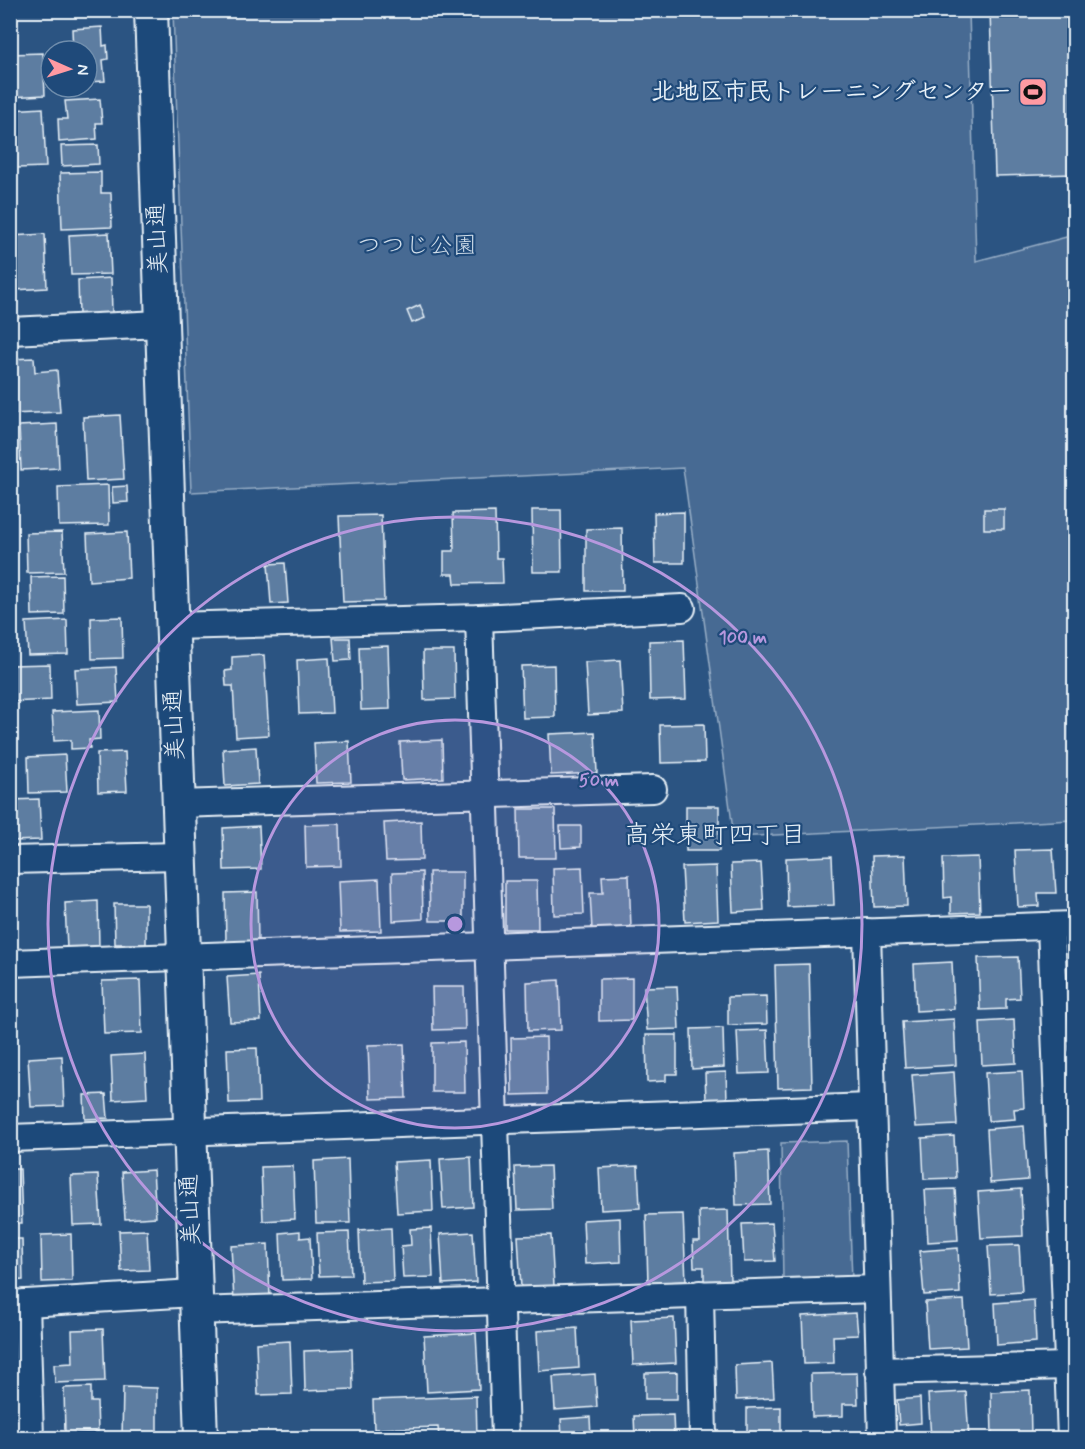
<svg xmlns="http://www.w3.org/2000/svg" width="1085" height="1449" viewBox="0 0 1085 1449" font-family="Mynerve,'Klee One',sans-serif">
<rect width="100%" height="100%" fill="#2b5482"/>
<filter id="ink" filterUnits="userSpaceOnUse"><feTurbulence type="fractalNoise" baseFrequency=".0167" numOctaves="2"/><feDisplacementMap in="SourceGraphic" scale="12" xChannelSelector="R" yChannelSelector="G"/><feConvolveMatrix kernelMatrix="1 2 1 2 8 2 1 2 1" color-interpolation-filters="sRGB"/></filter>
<g filter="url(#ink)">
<!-- green -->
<g fill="#476b93" stroke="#98aec6" stroke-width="1.5">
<polygon points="173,11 969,11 976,261 1074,235 1074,820 734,837 683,468 191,492"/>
<polygon points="847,1141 852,1280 783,1283 781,1143"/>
</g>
<!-- building -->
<g fill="#5d7da1" stroke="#e8f1f8" stroke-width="1.5">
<polygon points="71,10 109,10 109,14 71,15"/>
<polygon points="990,10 1074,10 1074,174 995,176"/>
<polygon points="102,27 103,46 107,45 108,59 103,60 105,81 87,82 87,51 73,51 72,29"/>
<polygon points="43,53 45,95 10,97 10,54"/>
<polygon points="100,99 102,123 96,123 97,139 59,142 58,119 67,119 65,101"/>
<polygon points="43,108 46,167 17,168 17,153 10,153 10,110"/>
<polygon points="98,145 99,164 62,166 61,146"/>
<polygon points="101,172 101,193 111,193 112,227 62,229 60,173"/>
<polygon points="109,233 111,274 71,275 69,235"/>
<polygon points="45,234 47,288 15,290 10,236"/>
<polygon points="111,278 112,313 79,315 78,280"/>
<polygon points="420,305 425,318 412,323 407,311"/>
<polygon points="34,358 35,372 57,370 60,412 10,414 10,359"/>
<polygon points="120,415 124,479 86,481 83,417"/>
<polygon points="57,424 59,468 21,470 19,426"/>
<polygon points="108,485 109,525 59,526 58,487"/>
<polygon points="127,486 128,502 113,503 112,487"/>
<rect x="984" y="509" width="20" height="20"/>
<polygon points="532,510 561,510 562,572 533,572"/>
<polygon points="495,512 496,558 502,558 503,583 455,584 454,574 444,574 444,551 454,551 453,513"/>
<polygon points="684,512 684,563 655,563 654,513"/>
<polygon points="381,515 384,601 343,602 339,516"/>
<polygon points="622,528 623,591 586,591 586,529"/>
<polygon points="62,532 64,572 27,573 26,533"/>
<polygon points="127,532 129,578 89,581 87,534"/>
<polygon points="285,563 288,603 271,604 268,564"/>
<polygon points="63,576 64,614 32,615 31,577"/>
<polygon points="122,617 123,658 92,659 91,618"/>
<polygon points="67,620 68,654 28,655 26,622"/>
<polygon points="333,638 350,638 351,660 335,661"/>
<polygon points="684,640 686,699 650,700 649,641"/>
<polygon points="388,646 390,709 361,710 359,647"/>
<polygon points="423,651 454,651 455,699 424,700"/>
<polygon points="264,655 269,735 236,737 233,686 226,686 225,671 232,670 232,657"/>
<polygon points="329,658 332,713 299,714 297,660"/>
<polygon points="620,660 623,713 588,715 585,662"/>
<polygon points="50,664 51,700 10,702 10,665"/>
<polygon points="554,665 555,717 523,718 521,666"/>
<polygon points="116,667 118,702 77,704 75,669"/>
<polygon points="99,710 100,739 89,740 90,748 71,749 71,740 54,741 52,712"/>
<polygon points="704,724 705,762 661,763 660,725"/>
<polygon points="595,732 597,773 551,775 549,734"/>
<polygon points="442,740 443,778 402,780 400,742"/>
<polygon points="349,741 351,782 316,783 314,743"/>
<polygon points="256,747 258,784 225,786 223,749"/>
<polygon points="125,752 127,791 98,792 97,753"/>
<polygon points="65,755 67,792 29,793 28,757"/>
<polygon points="39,799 41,840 12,841 10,800"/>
<rect x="686" y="806" width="33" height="45"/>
<polygon points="518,809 555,809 556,858 519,858"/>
<polygon points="421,821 422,860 386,861 384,823"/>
<polygon points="340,824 341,866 306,867 305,825"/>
<polygon points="259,826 261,869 224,870 223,828"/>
<polygon points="560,826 581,826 581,847 561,848"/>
<polygon points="1053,849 1056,893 1038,893 1039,906 1018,907 1015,850"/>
<polygon points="905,855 907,906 874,907 872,856"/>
<polygon points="832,856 834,905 787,907 786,858"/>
<polygon points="978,857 980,912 951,913 951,897 944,898 943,858"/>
<polygon points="761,863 764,910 733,912 731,864"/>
<polygon points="716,866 718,920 685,922 682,867"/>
<polygon points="582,867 584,914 554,915 553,868"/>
<polygon points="422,872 423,919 393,921 392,873"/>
<polygon points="429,872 463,872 463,921 430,921"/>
<polygon points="629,875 631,928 592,930 590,893 603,893 602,876"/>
<polygon points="379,879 381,931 340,932 338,881"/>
<polygon points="505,881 537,881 538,929 505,929"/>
<polygon points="257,892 258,941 226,942 225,893"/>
<polygon points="98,901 99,947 67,949 65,903"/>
<polygon points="114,904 146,904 146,944 115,944"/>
<polygon points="1018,957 1020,998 1006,999 1006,1009 980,1010 978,958"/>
<polygon points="952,962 954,1009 916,1011 914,964"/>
<polygon points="809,964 812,1087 778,1088 775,965"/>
<polygon points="259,975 261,1021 230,1022 227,977"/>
<polygon points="632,978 632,1020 599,1021 599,979"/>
<polygon points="140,980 142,1033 104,1034 102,981"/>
<polygon points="559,980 561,1030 528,1031 527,982"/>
<polygon points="677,986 679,1029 647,1030 644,987"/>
<polygon points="432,987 464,987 465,1029 433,1030"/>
<polygon points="766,996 767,1024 728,1025 728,997"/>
<polygon points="954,1019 956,1065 905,1068 902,1022"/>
<polygon points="1014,1020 1016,1063 982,1065 980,1022"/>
<polygon points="723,1028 724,1067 692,1069 691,1029"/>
<polygon points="767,1030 769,1073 739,1074 737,1031"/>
<polygon points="646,1035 677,1035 677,1074 666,1074 666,1081 647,1082"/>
<polygon points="546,1037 547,1094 512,1095 511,1038"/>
<polygon points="464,1042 465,1092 432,1092 432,1043"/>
<polygon points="404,1044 406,1098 370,1099 368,1045"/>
<polygon points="257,1048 259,1102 229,1103 227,1049"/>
<polygon points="145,1054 147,1098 113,1100 111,1056"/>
<polygon points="62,1056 64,1106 31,1107 28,1058"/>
<polygon points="1022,1071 1024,1108 1014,1109 1015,1119 988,1121 985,1073"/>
<polygon points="726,1072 727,1099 706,1100 705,1073"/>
<polygon points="954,1072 957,1125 916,1127 912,1075"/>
<polygon points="106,1094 108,1118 85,1119 84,1095"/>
<polygon points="1024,1126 1028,1180 990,1183 987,1129"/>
<polygon points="954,1136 956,1178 924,1179 922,1138"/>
<polygon points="768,1151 770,1204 736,1205 734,1153"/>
<polygon points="471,1157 473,1207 443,1209 440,1159"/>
<polygon points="348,1159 350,1223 316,1223 314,1161"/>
<polygon points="431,1160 433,1211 397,1213 394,1162"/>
<polygon points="293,1166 295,1219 263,1221 261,1167"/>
<polygon points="550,1166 552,1209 517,1210 515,1167"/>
<polygon points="638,1166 640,1208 601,1210 599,1168"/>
<polygon points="10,1169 20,1169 22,1223 10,1223"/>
<polygon points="153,1170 156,1217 125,1219 122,1172"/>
<polygon points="98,1175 101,1224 73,1225 71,1176"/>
<polygon points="955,1189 958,1240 928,1242 925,1190"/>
<polygon points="1021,1189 1023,1236 981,1238 978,1192"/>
<polygon points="728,1210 730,1281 704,1282 704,1267 694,1267 693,1241 700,1241 699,1211"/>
<polygon points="683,1214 686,1281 648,1283 646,1215"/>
<polygon points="620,1218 621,1262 585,1264 583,1220"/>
<polygon points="772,1223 775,1261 744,1262 742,1224"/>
<polygon points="391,1228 393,1281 361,1282 359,1230"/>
<polygon points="431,1228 433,1277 403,1278 401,1246 411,1245 410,1229"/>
<polygon points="147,1230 149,1270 121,1271 119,1231"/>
<polygon points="300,1231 300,1238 310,1237 312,1279 282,1280 280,1233"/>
<polygon points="349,1232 351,1275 319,1276 317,1233"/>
<polygon points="473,1232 476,1282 443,1284 440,1234"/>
<polygon points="71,1234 72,1281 42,1282 41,1235"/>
<polygon points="551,1235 554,1286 521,1288 518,1236"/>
<polygon points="10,1239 22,1239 23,1280 10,1281"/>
<polygon points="268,1244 270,1299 234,1301 231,1246"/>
<polygon points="1019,1245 1022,1292 991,1294 988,1246"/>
<polygon points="958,1248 960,1293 924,1295 920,1251"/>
<polygon points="964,1300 967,1347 928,1349 925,1302"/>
<polygon points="1034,1300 1036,1342 997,1345 995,1303"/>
<polygon points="856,1313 858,1335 833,1336 834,1363 804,1364 802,1316"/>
<polygon points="674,1318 676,1363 633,1365 631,1320"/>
<polygon points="577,1328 579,1368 539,1371 537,1331"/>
<polygon points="103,1329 105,1381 55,1383 54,1364 73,1363 72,1330"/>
<polygon points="476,1333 479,1389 427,1392 424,1336"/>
<polygon points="290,1341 292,1394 258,1395 256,1343"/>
<polygon points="352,1349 353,1389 305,1391 304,1351"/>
<polygon points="772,1363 774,1398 736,1400 735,1365"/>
<polygon points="677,1372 677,1399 645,1399 645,1373"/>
<polygon points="857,1373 858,1404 843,1404 843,1416 812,1417 811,1374"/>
<polygon points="595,1374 597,1407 555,1410 553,1377"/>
<polygon points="91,1387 91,1402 97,1402 98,1432 65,1434 64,1388"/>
<polygon points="123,1387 157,1388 157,1436 122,1438"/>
<polygon points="1030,1390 1031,1436 992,1438 991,1392"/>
<polygon points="966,1392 969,1438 931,1438 928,1394"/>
<polygon points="476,1396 477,1437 439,1438 438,1427 374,1429 373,1400"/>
<polygon points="920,1398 921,1423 899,1425 897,1400"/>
<polygon points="781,1407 781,1438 747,1438 747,1408"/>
<polygon points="673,1415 674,1438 635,1438 634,1416"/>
<polygon points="590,1417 591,1438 562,1438 561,1419"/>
</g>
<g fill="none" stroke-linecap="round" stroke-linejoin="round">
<!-- minor casing -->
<g stroke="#e8f1f8" stroke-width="30">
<g id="minor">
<polyline points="10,331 161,324"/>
<polyline points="479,618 505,1438"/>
<polyline points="172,626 479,618 682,608"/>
<polyline points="178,804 653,789"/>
<polyline points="10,860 179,856"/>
<polyline points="1051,926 1071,1438"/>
<polyline points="867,932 882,1438"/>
<polyline points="10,963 1074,925"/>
<polyline points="10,1138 870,1107"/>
<polyline points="700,1294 703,1438"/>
<polyline points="26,1303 30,1438"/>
<polyline points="10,1304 194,1293"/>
<polyline points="195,1311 877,1289"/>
<polyline points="879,1371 1068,1366"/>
</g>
</g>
<!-- tertiary casing -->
<g stroke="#e8f1f8" stroke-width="36">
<polyline id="tertiary" points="151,10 201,1438"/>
</g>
<!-- minor -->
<use href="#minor" stroke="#1f4a7a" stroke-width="26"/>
<!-- tertiary -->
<use href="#tertiary" stroke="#1f4a7a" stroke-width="32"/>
</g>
</g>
<!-- distance rings -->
<circle cx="455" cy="924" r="204" fill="#b798de" fill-opacity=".12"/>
<g fill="none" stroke="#b798de" stroke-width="3">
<circle cx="455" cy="924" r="204"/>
<circle cx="455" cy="924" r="407"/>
</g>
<!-- icons -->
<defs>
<g id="stadium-square" transform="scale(1.5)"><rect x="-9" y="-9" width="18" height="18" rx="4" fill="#ff9aa2" stroke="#1f4a7a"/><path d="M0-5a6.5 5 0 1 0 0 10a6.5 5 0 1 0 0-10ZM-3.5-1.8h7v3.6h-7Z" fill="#111"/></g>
</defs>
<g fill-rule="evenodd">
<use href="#stadium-square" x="1033" y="92"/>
</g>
<g text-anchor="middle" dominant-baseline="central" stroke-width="4.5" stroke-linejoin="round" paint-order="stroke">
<!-- poi labels -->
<g font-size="24" font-weight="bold" fill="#e8f1f8" stroke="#1f4a7a" text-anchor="end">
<text x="1012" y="92">北地区市民トレーニングセンター</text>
</g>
<!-- street labels -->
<g font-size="24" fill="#e8f1f8" stroke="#1f4a7a">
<text transform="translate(158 239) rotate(-92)">美山通</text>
<text transform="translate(175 725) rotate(-92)">美山通</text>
<text transform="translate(191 1210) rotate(-92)">美山通</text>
</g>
<!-- park labels -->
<g font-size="24" fill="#d0dde9" stroke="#1f4a7a">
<text x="417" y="246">つつじ公園</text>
</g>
<!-- neighbourhood labels -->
<g font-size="26" fill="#e8f1f8" stroke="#1f4a7a">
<text x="715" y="836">高栄東町四丁目</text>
</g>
</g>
<circle cx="455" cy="924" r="9" fill="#b798de" stroke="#1f4a7a" stroke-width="3"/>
<g font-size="18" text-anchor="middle" font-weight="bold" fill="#b798de" stroke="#1f4a7a" stroke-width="4.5" stroke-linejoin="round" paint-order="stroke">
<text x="743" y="643">100 m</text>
<text x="599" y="786">50 m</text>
</g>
<!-- margin -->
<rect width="1085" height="1449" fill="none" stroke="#1f4a7a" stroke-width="36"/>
<rect x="18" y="18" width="1049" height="1413" fill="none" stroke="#e8f1f8" stroke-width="2" filter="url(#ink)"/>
<!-- north arrow -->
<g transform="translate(69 69) rotate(93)"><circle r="28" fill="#1f4a7a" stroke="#6f8dac" stroke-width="1.5"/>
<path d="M0-4.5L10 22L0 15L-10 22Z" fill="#ff9aa2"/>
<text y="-9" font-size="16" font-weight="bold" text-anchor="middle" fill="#e8f1f8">N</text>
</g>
</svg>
